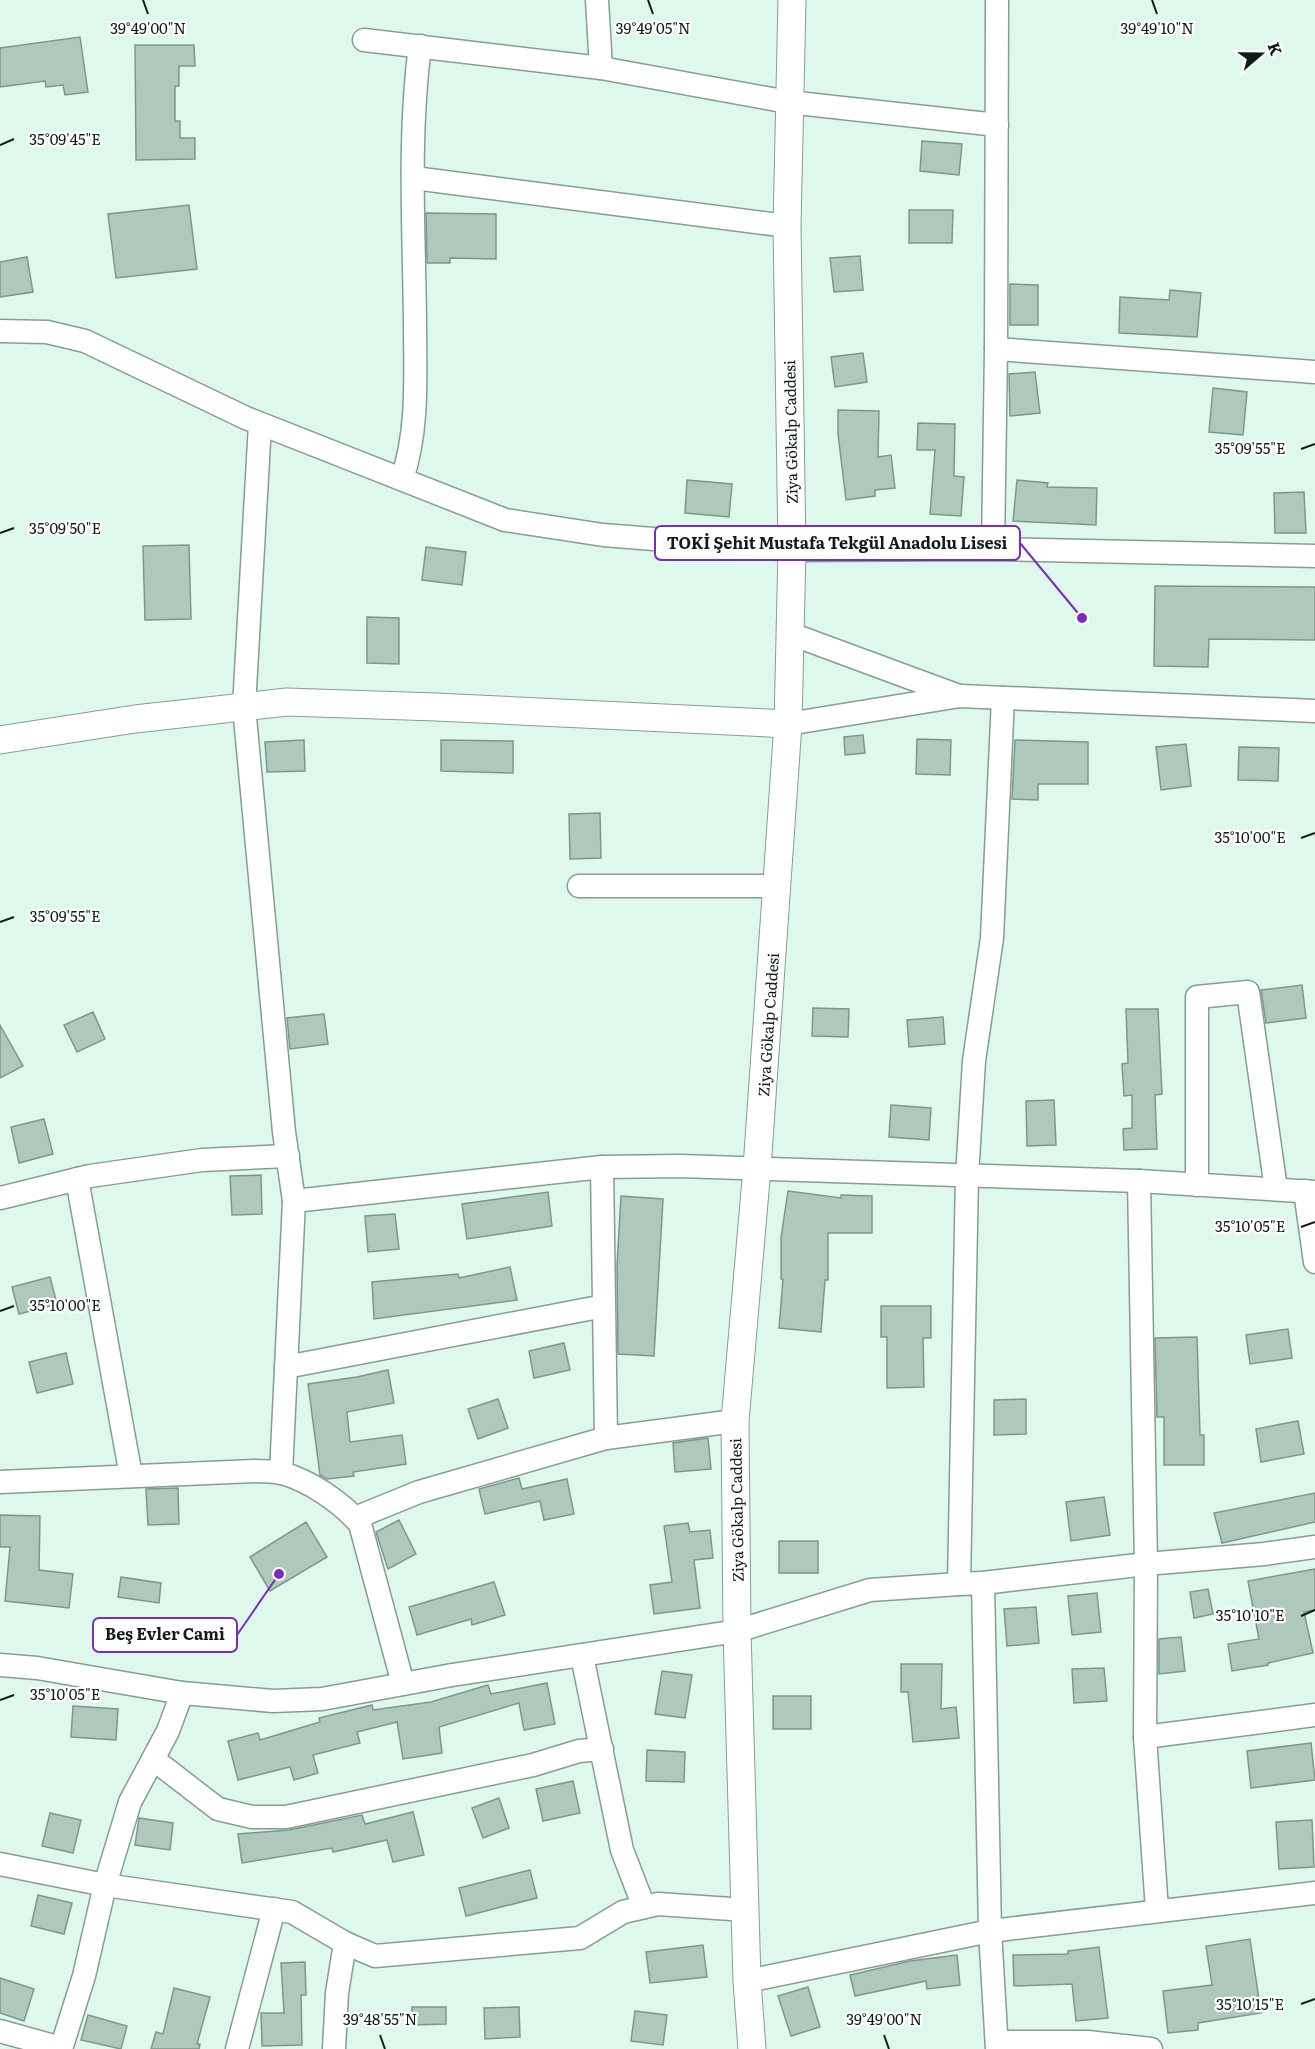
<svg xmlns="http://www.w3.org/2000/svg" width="1315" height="2049" viewBox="0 0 1315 2049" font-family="Literata,serif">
<rect width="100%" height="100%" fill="#def9eb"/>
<!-- building -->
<g fill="#aec8bb" stroke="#7f978b" stroke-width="1.5">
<polygon points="80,37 88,92 65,95 63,85 46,87 45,81 0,87 0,48"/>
<polygon points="135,45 194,45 195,66 179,66 179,86 175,86 175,121 180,121 180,138 195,138 195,159 136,160"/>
<polygon points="922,141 962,144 959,175 920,171"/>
<polygon points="189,205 197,269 116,278 108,214"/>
<polygon points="909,210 953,210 952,243 909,243"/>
<polygon points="426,213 496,214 496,259 450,258 450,263 427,263"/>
<polygon points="860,256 863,290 834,292 830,258"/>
<polygon points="27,257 33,292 0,297 0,262"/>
<polygon points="1010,284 1038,285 1038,325 1010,325"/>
<polygon points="1170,290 1201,293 1197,337 1119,333 1120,297 1169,300"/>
<polygon points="863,353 867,382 835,387 831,357"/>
<polygon points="1035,372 1040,413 1010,416 1009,374"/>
<polygon points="1213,388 1247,392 1243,435 1209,432"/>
<polygon points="838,410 879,411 878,457 891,455 895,488 875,490 875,496 846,500 838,434"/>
<polygon points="918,423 955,424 954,476 964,477 961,516 930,514 935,450 917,450"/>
<polygon points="687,480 732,484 729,517 685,513"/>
<polygon points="1017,480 1048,483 1047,487 1097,488 1096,525 1013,521"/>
<polygon points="1304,492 1306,533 1275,533 1274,493"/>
<polygon points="189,545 191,619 145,620 143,546"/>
<polygon points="426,547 466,552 462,585 422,580"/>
<polygon points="1155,586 1315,587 1315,640 1209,639 1208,667 1154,666"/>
<polygon points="367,617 399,618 399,664 367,663"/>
<polygon points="863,735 865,753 845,755 844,737"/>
<polygon points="917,739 951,740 950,775 916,774"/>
<polygon points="304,740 305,771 267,772 265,742"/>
<polygon points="441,740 513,741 513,773 441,771"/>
<polygon points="1015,740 1088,742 1088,784 1038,784 1038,800 1012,799"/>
<polygon points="1186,744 1191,786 1161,790 1156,747"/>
<polygon points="1239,747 1279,748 1278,781 1238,780"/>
<polygon points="600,813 601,858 570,859 569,814"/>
<polygon points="1302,985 1306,1018 1266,1023 1261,990"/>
<polygon points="813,1008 849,1009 848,1037 812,1036"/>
<polygon points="1126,1009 1158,1009 1162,1094 1155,1095 1157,1149 1124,1150 1123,1129 1132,1128 1132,1095 1124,1096 1122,1064 1128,1063"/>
<polygon points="93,1012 105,1039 77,1052 64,1025"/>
<polygon points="324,1014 328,1044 290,1049 287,1018"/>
<polygon points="943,1017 945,1044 909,1047 907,1020"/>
<polygon points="0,1025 23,1066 0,1078"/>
<polygon points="1054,1100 1056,1145 1027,1146 1026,1101"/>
<polygon points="891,1105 931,1108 929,1140 889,1137"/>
<polygon points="44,1119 53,1154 19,1163 11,1127"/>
<polygon points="261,1175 262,1214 232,1215 230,1176"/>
<polygon points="788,1191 841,1198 841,1195 872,1196 872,1233 828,1233 828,1280 825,1280 821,1332 779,1328 783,1279 781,1279 781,1238"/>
<polygon points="548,1192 552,1226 467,1239 462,1204"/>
<polygon points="621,1196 663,1199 654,1356 618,1354 617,1266"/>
<polygon points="395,1214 399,1249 368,1252 365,1216"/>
<polygon points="510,1267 517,1300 374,1319 372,1282 458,1274 459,1278"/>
<polygon points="50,1277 57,1304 19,1314 12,1287"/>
<polygon points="881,1306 931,1306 931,1338 923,1338 924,1387 887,1388 887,1337 881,1337"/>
<polygon points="1288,1329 1292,1358 1250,1364 1246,1335"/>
<polygon points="1197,1337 1200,1435 1204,1435 1204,1465 1164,1465 1164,1417 1157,1417 1155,1338"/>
<polygon points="564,1343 570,1370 534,1378 529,1351"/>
<polygon points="66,1353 73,1384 37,1393 29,1362"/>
<polygon points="388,1370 394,1403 347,1412 350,1442 402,1435 406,1464 353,1472 354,1476 327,1479 320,1475 308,1384 357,1377"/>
<polygon points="498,1399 508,1428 478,1439 468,1409"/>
<polygon points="1026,1399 1026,1434 994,1435 994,1400"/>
<polygon points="1298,1421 1304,1454 1261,1462 1256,1429"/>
<polygon points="708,1438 711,1469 675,1472 673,1443"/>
<polygon points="519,1478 522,1489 567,1479 574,1514 544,1520 540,1501 485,1514 479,1489"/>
<polygon points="178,1488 179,1524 148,1525 146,1489"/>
<polygon points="1315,1493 1315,1522 1222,1543 1214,1513"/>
<polygon points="1104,1497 1110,1535 1071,1541 1066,1502"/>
<polygon points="0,1515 40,1516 39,1570 73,1574 69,1608 5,1601 10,1547 0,1547"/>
<polygon points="399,1520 416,1554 388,1569 376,1532"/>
<polygon points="306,1522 327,1557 270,1591 250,1557"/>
<polygon points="688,1523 690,1532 710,1530 713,1558 694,1560 700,1608 654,1614 650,1585 672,1582 664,1526"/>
<rect x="779" y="1541" width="39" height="32"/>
<polygon points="1315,1569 1315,1610 1304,1612 1313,1653 1268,1663 1268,1665 1232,1671 1228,1644 1259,1639 1248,1581"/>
<polygon points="121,1577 161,1583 159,1603 118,1597"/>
<polygon points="494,1582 505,1615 472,1625 471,1619 417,1635 409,1607"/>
<polygon points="1208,1589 1213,1614 1194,1618 1190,1592"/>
<polygon points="1097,1593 1101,1632 1072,1635 1068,1596"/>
<polygon points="1036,1607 1039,1643 1007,1646 1004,1609"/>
<polygon points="1181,1637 1185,1671 1159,1674 1159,1639"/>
<polygon points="901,1664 942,1664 941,1709 956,1707 959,1738 913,1742 908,1692 901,1692"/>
<polygon points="1104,1668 1107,1701 1074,1703 1072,1669"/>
<polygon points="662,1671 692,1675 685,1718 655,1714"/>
<polygon points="547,1683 555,1724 524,1730 519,1703 439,1727 442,1753 403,1759 397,1722 357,1732 360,1743 313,1755 318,1773 294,1780 290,1767 238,1780 228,1741 258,1733 260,1740 320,1722 319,1718 372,1705 373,1710 431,1702 488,1685 491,1694"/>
<rect x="773" y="1696" width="38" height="33"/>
<polygon points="73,1706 118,1709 116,1740 71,1737"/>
<polygon points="1311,1743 1315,1780 1251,1788 1247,1751"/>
<polygon points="647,1750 685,1752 684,1782 646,1781"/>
<polygon points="573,1781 580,1813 543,1821 536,1789"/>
<polygon points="499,1798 509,1828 483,1838 472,1808"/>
<polygon points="413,1812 424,1855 393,1862 387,1840 333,1852 332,1848 242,1863 238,1834 289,1830 362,1815 365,1824"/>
<polygon points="50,1813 81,1820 73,1853 42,1846"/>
<polygon points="139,1818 173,1823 170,1850 135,1845"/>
<polygon points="1312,1820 1314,1867 1279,1869 1276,1822"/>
<polygon points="530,1870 537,1898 466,1916 459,1888"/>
<polygon points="38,1895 72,1903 64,1934 31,1926"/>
<polygon points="1250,1939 1261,2013 1198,2023 1198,2030 1168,2033 1163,1991 1212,1985 1206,1946"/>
<polygon points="703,1945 707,1977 650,1983 646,1952"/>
<polygon points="1099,1947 1108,2018 1076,2021 1072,1984 1014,1986 1013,1955 1068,1954 1068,1951"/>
<polygon points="957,1955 960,1985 927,1989 926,1981 855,1996 850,1975 910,1961"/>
<polygon points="305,1962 306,1995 301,1995 302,2045 262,2046 261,2013 284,2013 281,1963"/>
<polygon points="0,1978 34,1989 24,2021 0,2013"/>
<polygon points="808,1987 820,2027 791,2036 778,1996"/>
<polygon points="174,1988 210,1997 197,2044 200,2044 199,2049 151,2049 156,2032 163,2034"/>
<polygon points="412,2007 446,2007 446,2024 412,2025"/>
<polygon points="519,2007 520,2037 485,2039 484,2008"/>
<polygon points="635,2011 667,2015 663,2045 631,2041"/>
<polygon points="88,2015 127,2026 121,2049 81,2040"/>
</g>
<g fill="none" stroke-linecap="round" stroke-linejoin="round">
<!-- minor casing -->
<g stroke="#859e91" stroke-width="25">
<g id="minor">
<polyline points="597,0 601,68"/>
<polyline points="364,40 601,68 788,102 997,125"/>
<polyline points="414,178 787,226"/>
<polyline points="0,331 47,332 85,341 246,418 505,520 603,535 792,550 993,549 1315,556"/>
<polyline points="996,349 1315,372"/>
<polyline points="260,424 244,707 284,1132 294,1201 281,1473"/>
<path d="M402 479C419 429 415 373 415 321 414 229 408 137 420 46"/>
<polyline points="993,549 996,349 997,0"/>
<polyline points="791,634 959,696"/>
<polyline points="788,724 960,696 1315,711"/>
<polyline points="579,886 778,886"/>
<polyline points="602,1167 606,1438"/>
<polyline points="77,1179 131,1476"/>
<polyline points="1139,1181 1146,1564 1145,1737 1157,1910"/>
<polyline points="1197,1185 1197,997 1248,992 1276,1189"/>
<polyline points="1305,1191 1315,1262"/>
<polyline points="0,1198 90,1176 202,1160 288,1156"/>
<polyline points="294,1201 602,1167 680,1166 1139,1181 1315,1192"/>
<polyline points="286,1367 604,1306"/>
<path d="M0 1482 254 1471C262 1471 273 1471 282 1473 310 1481 341 1502 360 1524L403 1684"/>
<polyline points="355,1518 419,1492 606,1438 735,1421"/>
<polyline points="983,1583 1146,1564 1264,1554 1315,1547"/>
<polyline points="582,1656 622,1850 644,1907"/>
<polyline points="0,1665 37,1668 182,1693 273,1701 322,1699 452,1675 737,1631 870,1590 959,1584"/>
<polyline points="1145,1737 1315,1715"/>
<polyline points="153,1759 218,1809 252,1817 286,1817 533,1765 579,1751 602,1749"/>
<polyline points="0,1864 105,1885 292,1912 345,1943 375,1956 580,1938 623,1912 658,1904 746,1910"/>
<polyline points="747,1981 990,1931 1315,1893"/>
<polyline points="0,2031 61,2048"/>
<polyline points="997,2042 1088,2042 1151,2049"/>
<polyline points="61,2049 84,1976 105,1885 130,1802 168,1731 182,1693"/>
<polyline points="237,2049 274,1909"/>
<polyline points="334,2049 337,1993 345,1943"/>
<polyline points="997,2049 990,1931 983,1583 959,1584 967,1176 974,1061 992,938 1003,698"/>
</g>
</g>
<!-- tertiary casing -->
<g stroke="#859e91" stroke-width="29">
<g id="tertiary">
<polyline points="0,740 135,719 287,702 436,707 788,724"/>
<path id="s1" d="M752 2049 747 1981 737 1631 735 1421 757 1168 788 724 792 550 787 226 792 0"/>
</g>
</g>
<!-- minor -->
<use href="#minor" stroke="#fff" stroke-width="22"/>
<!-- tertiary -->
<use href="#tertiary" stroke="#fff" stroke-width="27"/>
</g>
<!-- ticks -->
<path fill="none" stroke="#121c17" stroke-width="2" d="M143 0 148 14M648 0 653 14M1152 0 1157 14M0 145 14 139M1301 449 1315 444M0 533 14 528M1301 838 1315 833M0 922 14 917M1301 1227 1315 1222M0 1311 14 1306M1301 1616 1315 1610M0 1700 14 1695M1301 2004 1315 1999M380 2035 385 2049M884 2035 889 2049"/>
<g text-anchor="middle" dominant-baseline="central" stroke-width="4.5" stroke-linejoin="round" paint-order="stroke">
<!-- street labels -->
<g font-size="15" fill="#121c17" stroke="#fff">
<text transform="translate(790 432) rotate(-91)">Ziya Gökalp Caddesi</text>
<text stroke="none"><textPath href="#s1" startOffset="1026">Ziya Gökalp Caddesi</textPath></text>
<text transform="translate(736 1510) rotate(-91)">Ziya Gökalp Caddesi</text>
</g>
</g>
<g font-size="15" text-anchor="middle" fill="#121c17" stroke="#fff" stroke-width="4.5" stroke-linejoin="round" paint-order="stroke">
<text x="148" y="34">39°49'00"N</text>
<text x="653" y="34">39°49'05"N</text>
<text x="1157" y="34">39°49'10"N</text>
<text x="65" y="145">35°09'45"E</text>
<text x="1250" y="454">35°09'55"E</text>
<text x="65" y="534">35°09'50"E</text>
<text x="1250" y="843">35°10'00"E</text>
<text x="65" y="922">35°09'55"E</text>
<text x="1250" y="1232">35°10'05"E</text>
<text x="65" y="1311">35°10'00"E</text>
<text x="1250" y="1621">35°10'10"E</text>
<text x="65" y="1700">35°10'05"E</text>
<text x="1250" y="2010">35°10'15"E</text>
<text x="380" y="2025">39°48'55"N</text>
<text x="884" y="2025">39°49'00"N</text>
</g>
<!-- callouts -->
<path fill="none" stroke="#7b2cbf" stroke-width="2" d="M1082 618L1020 543M279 1574L237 1635"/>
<g fill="#7b2cbf" stroke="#fff" stroke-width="2">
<circle cx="1082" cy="618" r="6"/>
<circle cx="279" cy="1574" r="6"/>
</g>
<g fill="#fff" stroke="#7b2cbf" stroke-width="2">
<rect x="655" y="526" width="365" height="34" rx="6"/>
<rect x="93" y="1618" width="144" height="34" rx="6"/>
</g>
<g font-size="16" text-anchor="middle" font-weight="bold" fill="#121c17">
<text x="837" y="549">TOKİ Şehit Mustafa Tekgül Anadolu Lisesi</text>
<text x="165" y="1640">Beş Evler Cami</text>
</g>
<!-- north arrow -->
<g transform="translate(1261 54) rotate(70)" stroke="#ffffff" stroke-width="4.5" paint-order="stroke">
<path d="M0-4.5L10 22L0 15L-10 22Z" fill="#121c17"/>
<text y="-9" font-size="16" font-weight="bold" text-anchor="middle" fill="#121c17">K</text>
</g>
</svg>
